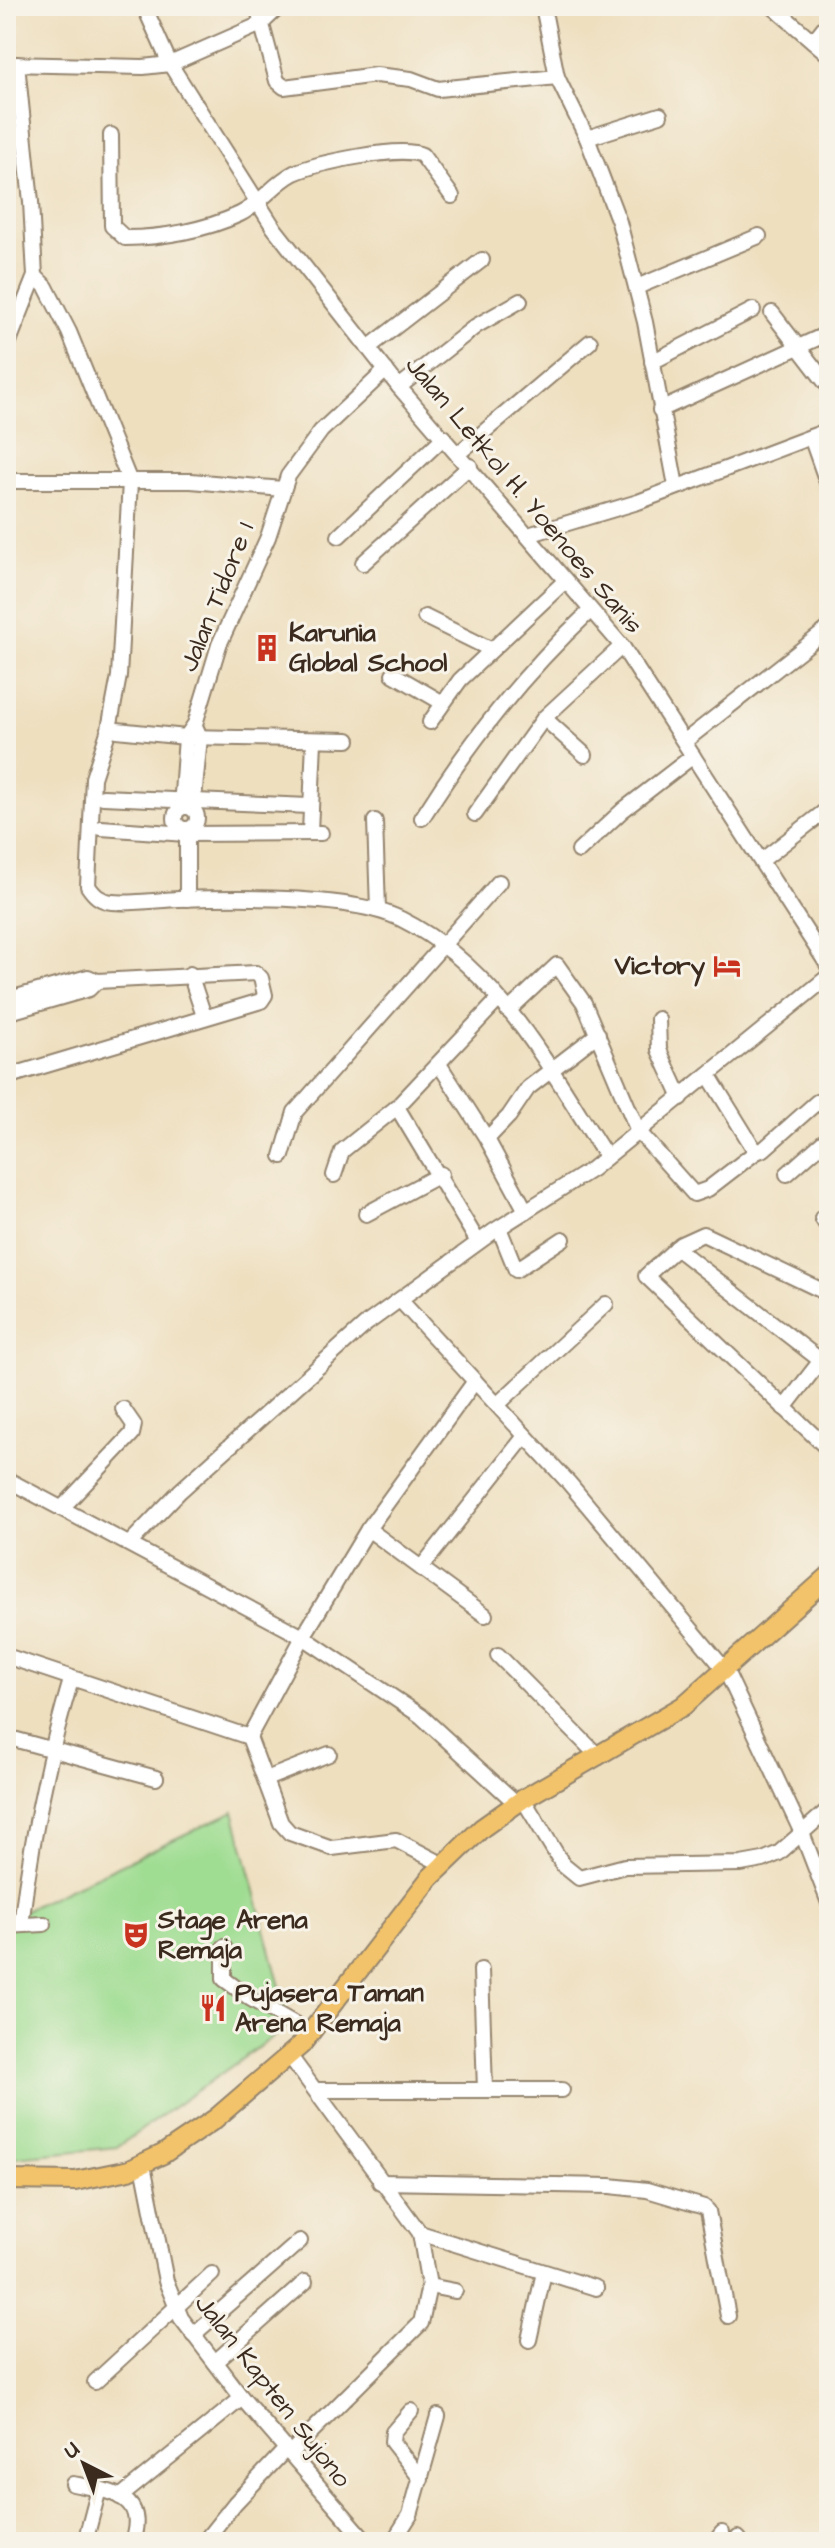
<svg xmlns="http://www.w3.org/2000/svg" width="835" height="2548" viewBox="0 0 835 2548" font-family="'Architects Daughter',sans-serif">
<rect width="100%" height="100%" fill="#f7f3e8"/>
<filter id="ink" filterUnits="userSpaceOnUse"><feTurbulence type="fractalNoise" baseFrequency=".0125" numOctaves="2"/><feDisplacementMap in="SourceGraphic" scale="16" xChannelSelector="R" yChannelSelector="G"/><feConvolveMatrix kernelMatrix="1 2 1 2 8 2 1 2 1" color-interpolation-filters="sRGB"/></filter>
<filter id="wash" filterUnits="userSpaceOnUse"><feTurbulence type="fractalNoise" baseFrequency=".006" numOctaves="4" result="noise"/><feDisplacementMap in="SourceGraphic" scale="32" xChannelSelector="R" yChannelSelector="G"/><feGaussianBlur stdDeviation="1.8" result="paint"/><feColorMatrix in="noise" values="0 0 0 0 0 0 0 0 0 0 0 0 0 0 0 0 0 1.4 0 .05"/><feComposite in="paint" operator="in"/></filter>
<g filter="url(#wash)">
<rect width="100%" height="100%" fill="#eedfbf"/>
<!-- green -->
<polygon fill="#9fdd92" stroke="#6d8458" stroke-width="2" points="234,1811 290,2025 117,2147 6,2158 6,1919"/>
</g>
<g filter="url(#ink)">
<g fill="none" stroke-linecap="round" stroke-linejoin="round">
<!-- minor casing -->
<g stroke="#94846e" stroke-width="18">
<g id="minor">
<polyline points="144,6 170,64 274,228 399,387 622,646 829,967"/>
<polyline points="257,6 277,81 284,87 376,75 411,79 438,89 557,77"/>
<polyline points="543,6 557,77 587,138 619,222 645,322 676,486"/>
<polyline points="772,6 829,55"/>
<polyline points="813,41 829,21"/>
<polyline points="6,64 143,67 170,64 261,24 280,6"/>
<path d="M111 135 112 226 125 238C162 238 206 230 240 214 261 204 274 183 294 173 317 163 401 145 422 155L452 196"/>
<polyline points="587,138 660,115"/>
<path d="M35 276 46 287 69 332 130 482 119 676 109 729 93 778 88 886C94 895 100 901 112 902 133 904 157 900 179 899 236 897 353 895 401 919 498 967 550 1070 606 1156"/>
<polyline points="637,287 759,236"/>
<polyline points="772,313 829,387"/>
<polyline points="368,348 482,260"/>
<polyline points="6,349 35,276 31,202 17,64"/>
<polyline points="652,362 753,310"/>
<polyline points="399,387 476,326 520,301"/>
<polyline points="660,410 829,333"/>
<polyline points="811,437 829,488"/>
<polyline points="459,453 590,342"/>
<polyline points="6,481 191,481 283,489"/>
<polyline points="528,535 638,502 829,430"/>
<polyline points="339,536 444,437"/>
<polyline points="363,563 470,466"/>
<polyline points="425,617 490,649"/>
<polyline points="393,674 443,703"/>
<polyline points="544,718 585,755"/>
<polyline points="430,722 460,680 565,581"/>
<polyline points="117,730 186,737 348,740"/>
<polyline points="685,741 829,628"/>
<polyline points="103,797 309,806"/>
<circle cx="186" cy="818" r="11"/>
<polyline points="181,808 186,737 195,724 219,645 268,537 288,476 321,431 386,370"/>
<polyline points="193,809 200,737 196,728"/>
<polyline points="475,814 544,718 622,646"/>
<path d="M422 818C471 740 523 674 590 611"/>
<polyline points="375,821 378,909"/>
<polyline points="101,828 186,834 321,833"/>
<polyline points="187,829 187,899"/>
<polyline points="310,832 314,741"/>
<polyline points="579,851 623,810 693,756"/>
<polyline points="761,861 829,808"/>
<polyline points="190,974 204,1016"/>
<polyline points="6,1000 88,977 97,981 256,973 261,978 265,995 261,1001 6,1077"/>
<polyline points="508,1011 557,965 584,1003 638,1131 694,1194 708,1189 756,1152"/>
<polyline points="6,1013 89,989 97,981"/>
<polyline points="658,1019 659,1050 681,1098"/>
<polyline points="439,1064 487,1139 526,1211"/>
<polyline points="709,1076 756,1152 764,1149 817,1102 829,1110"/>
<polyline points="397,1107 478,1242"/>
<polyline points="487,1139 509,1116 528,1088 598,1034"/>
<polyline points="282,1156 295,1112 499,882"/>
<polyline points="787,1174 829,1137"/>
<polyline points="334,1175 342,1151 397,1107 499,999"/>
<polyline points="366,1214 441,1174"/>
<polyline points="822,1218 829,1229"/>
<polyline points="499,1228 516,1270 563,1239"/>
<polyline points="676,1248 829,1367"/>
<polyline points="829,1294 703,1234 681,1244 646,1276 829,1450"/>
<polyline points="400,1300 569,1483 726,1671 802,1833 829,1903"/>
<polyline points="497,1405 606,1304"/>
<polyline points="784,1408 829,1350"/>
<polyline points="6,1479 303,1637 421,1716 516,1803"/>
<polyline points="62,1508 132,1434 134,1425 123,1409"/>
<polyline points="368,1529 485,1615"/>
<polyline points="130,1543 180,1491 366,1324 494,1231 592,1169 829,976"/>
<polyline points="421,1568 525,1436"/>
<polyline points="498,1655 599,1757"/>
<polyline points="6,1656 249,1737 281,1823 290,1833 332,1848 396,1840 442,1864"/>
<polyline points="6,1737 156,1778"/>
<polyline points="249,1737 303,1637 368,1529 475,1381"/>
<polyline points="266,1779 329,1754"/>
<polyline points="523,1799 563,1865 579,1878 625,1866 741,1864 763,1860 779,1853 829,1809"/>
<path d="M21 1925C31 1842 47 1761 71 1680"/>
<polyline points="6,1926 44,1924"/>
<polyline points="224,1947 224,1979 251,1999 311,2033"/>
<polyline points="481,1970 485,2090"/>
<polyline points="289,2055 420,2233 429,2286 421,2323 290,2453"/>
<polyline points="317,2090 562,2090"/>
<polyline points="143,2165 166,2281 181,2318 242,2398 367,2542"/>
<polyline points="380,2182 610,2186 647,2190 704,2207 708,2211 728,2316"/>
<polyline points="420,2233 596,2288"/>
<polyline points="429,2286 455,2291"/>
<polyline points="193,2335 300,2241"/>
<polyline points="529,2340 544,2272"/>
<polyline points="215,2362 305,2282"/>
<polyline points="95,2382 212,2274"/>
<polyline points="411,2411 393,2432 392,2442 421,2479"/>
<path d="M73 2484C110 2491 148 2495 132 2542"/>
<polyline points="120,2497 242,2398"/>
<polyline points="738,2538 741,2542"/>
<polyline points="85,2542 99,2489"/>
<polyline points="204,2542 235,2503 286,2449"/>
<polyline points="393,2542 410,2515 438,2416"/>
<polyline points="715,2542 722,2533"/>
</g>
</g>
<!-- major casing -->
<g stroke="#94846e" stroke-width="22">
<polyline id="major" points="6,2180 75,2181 129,2170 163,2154 215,2119 301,2045 430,1878 482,1828 523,1799 683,1706 829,1576"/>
</g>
<!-- minor -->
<use href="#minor" stroke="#fff" stroke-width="14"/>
<!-- major -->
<use href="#major" stroke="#f2c36a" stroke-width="18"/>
</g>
</g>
<!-- icons -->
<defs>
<g id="building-bare" transform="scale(2.16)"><path d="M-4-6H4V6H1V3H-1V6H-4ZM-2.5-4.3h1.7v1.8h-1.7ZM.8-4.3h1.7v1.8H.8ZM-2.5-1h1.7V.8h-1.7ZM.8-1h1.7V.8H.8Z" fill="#c8321e" stroke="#f7f3e8" stroke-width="2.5" paint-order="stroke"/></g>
<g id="hotel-bare" transform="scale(2.16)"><path d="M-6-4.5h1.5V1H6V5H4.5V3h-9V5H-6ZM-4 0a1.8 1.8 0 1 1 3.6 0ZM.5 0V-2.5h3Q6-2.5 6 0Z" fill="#c8321e" stroke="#f7f3e8" stroke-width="2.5" paint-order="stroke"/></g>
<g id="theatre-bare" transform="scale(2.16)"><path d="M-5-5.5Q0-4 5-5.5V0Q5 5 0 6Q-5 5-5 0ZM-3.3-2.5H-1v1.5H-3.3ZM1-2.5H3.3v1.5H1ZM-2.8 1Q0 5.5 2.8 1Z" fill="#c8321e" stroke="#f7f3e8" stroke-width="2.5" paint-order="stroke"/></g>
<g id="restaurant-bare" transform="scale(2.16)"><path d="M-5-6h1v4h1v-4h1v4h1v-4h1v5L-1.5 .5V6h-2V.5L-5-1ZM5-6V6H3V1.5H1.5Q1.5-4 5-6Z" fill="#c8321e" stroke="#f7f3e8" stroke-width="2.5" paint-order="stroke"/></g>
</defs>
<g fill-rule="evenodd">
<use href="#building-bare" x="267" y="648"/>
<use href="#hotel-bare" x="727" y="966"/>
<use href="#theatre-bare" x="136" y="1935"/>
<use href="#restaurant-bare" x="213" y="2008"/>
</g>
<g text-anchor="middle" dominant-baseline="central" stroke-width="6" stroke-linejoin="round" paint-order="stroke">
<!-- street labels -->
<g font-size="26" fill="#3b2a1e" stroke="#f7f3e8">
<text transform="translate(524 495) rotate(50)">Jalan Letkol H. Yoenoes Sanis</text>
<text transform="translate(217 597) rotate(-68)">Jalan Tidore 1</text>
<text transform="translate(273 2391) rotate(52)">Jalan Kapten Sujono</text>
</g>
<!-- poi labels -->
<g font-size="26" font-weight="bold" fill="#3b2a1e" stroke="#f7f3e8" text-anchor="start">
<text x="289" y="633">Karunia<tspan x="289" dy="30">Global School</tspan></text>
<text x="705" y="966" text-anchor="end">Victory</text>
<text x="158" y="1920">Stage Arena<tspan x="158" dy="30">Remaja</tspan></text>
<text x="235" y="1993">Pujasera Taman<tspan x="235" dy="30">Arena Remaja</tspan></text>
</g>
</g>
<!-- margin -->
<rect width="835" height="2548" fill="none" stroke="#f7f3e8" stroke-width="32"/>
<!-- north arrow -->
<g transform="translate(84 2464) rotate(318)" stroke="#f7f3e8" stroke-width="6" paint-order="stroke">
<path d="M0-6L14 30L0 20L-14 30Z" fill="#3b2a1e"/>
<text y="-12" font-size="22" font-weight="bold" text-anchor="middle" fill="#3b2a1e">U</text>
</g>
</svg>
